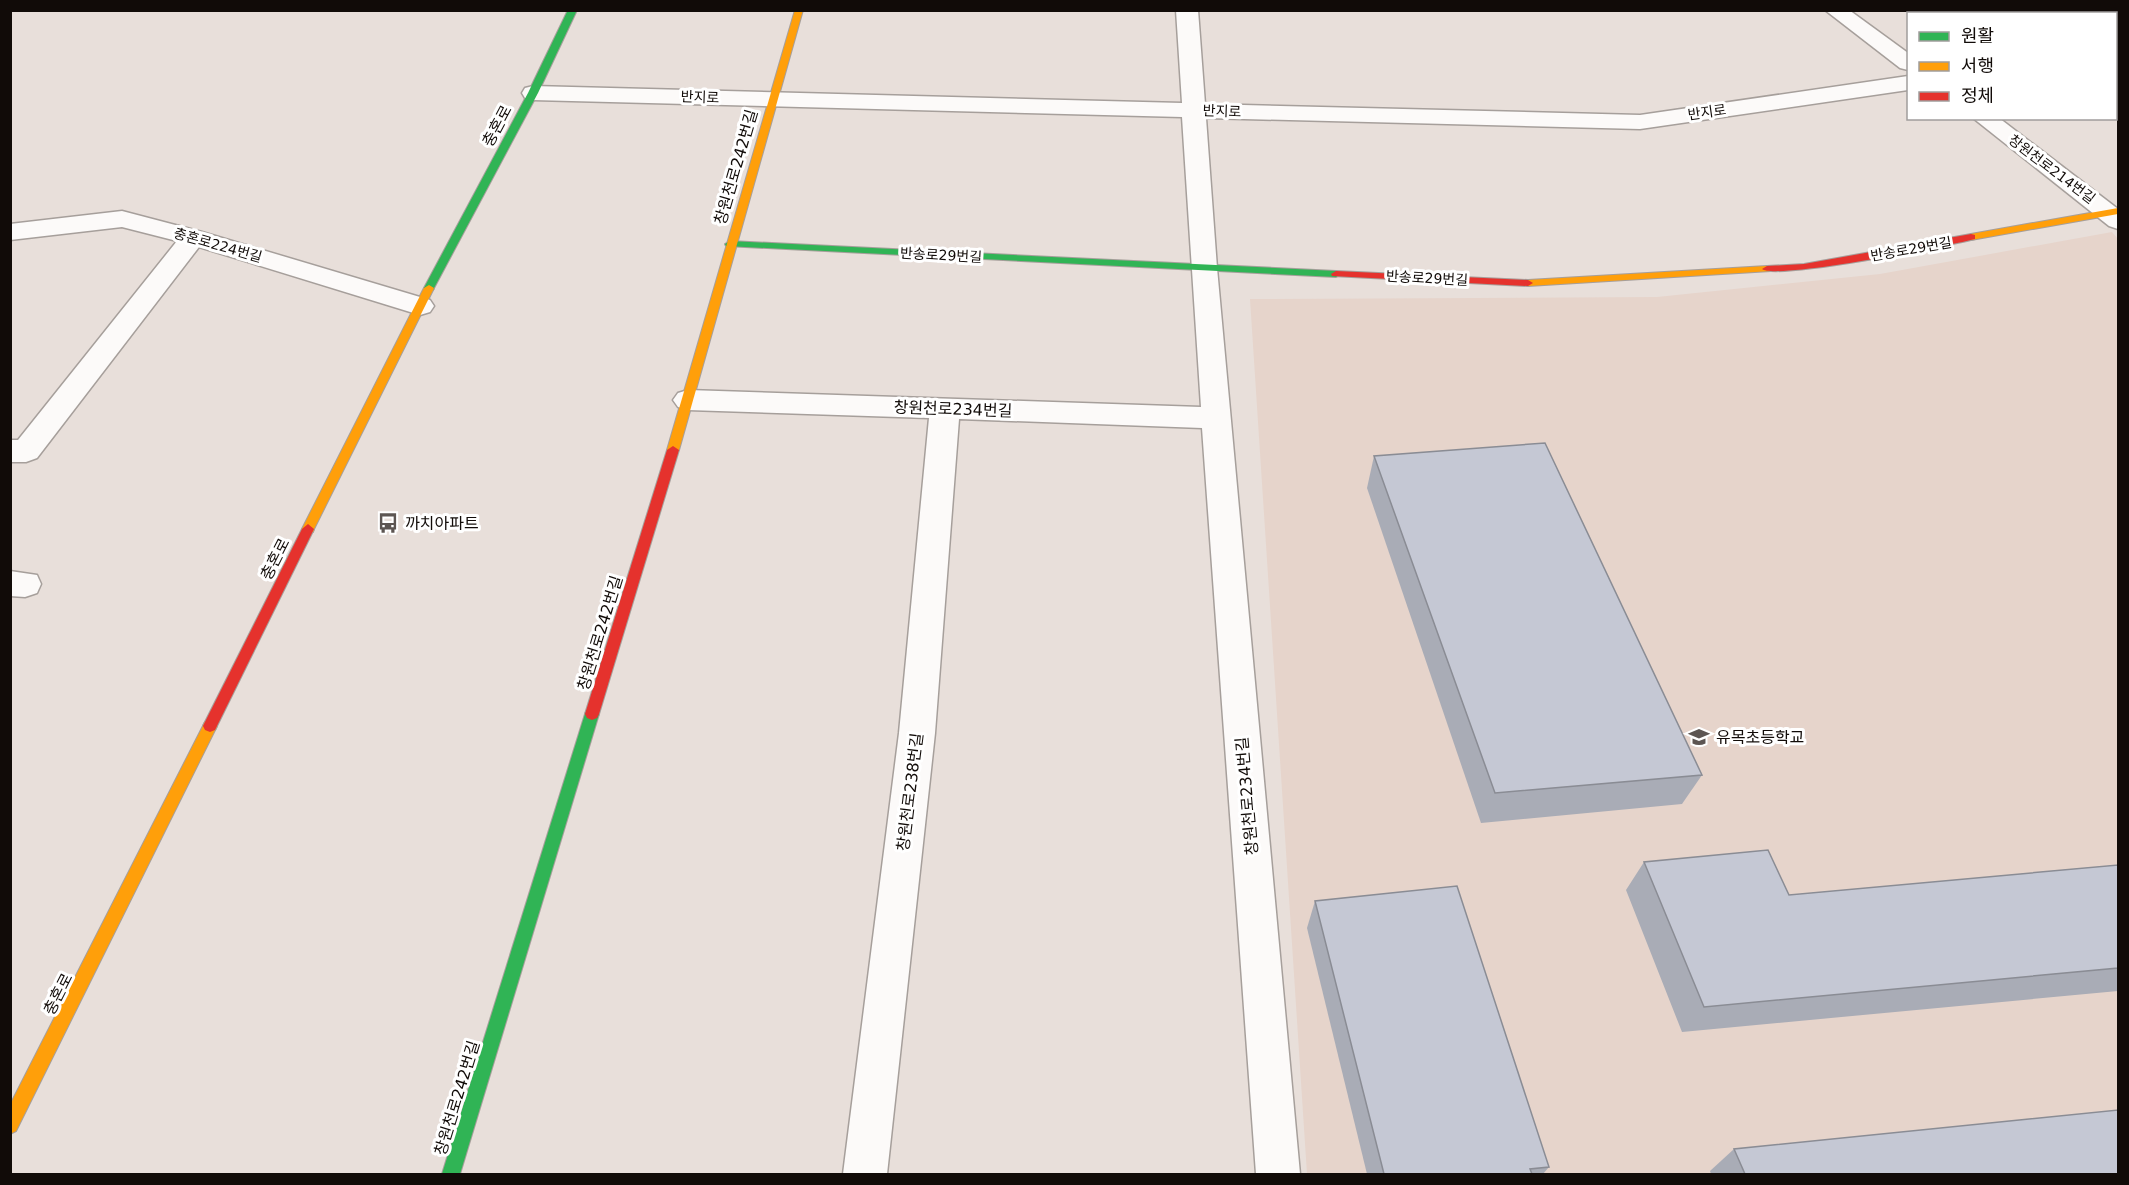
<svg xmlns="http://www.w3.org/2000/svg" width="2129" height="1185" viewBox="0 0 2129 1185" font-family="'DejaVu Sans','Noto Sans KR',sans-serif">
<rect width="100%" height="100%" fill="#e8dfda"/>
<!-- built -->
<polygon fill="#e6d4cb" points="2112,232 2118,239 2118,1174 1307,1174 1250,299 1657,297 1880,274"/>
<g fill="none" stroke-linecap="round" stroke-linejoin="round">
<!-- street casing -->
<g stroke="#a69f9b" stroke-width="3">
<g id="street">
<polygon points="1176,10 1198,10 1205,104 1640,115 1908,76 1908,90 1640,129 1206,118 1217,268 1300,1174 1256,1174 1202,428 959,419 935,733 887,1174 843,1174 899,733 929,418 688,410 678,407 673,400 678,393 688,390 1201,407 1182,117 533,100 525,98 522,93 525,88 533,86 1182,103"/>
<polygon points="1825,10 1849,10 1908,53 1908,70 1900,68"/>
<rect x="2116" y="17" width="2" height="14"/>
<polygon points="1973,118 1999,118 2118,209 2118,229 2109,226"/>
<polygon points="122,211 202,232 430,300 434,306 430,312 420,315 199,247 37,458 26,462 10,462 10,440 18,440 177,241 122,227 10,240 10,224"/>
<polygon points="10,571 37,575 41,584 37,593 25,597 10,596"/>
</g>
</g>
<!-- fast casing -->
<g stroke="#a69f9b" stroke-width="2">
<g id="fast">
<polygon points="568,10 577,10 538,93 434,288 433,290 425,290 424,288 528,93"/>
<polygon points="730,241 1336,271 1341,274 1336,277 726,246 725,244"/>
<polygon points="592,708 597,710 599,714 460,1174 442,1174 585,714 587,710"/>
</g>
</g>
<!-- slow casing -->
<g stroke="#a69f9b" stroke-width="2">
<g id="slow">
<polygon points="795,10 803,10 679,450 673,454 667,450"/>
<polygon points="2118,208 2118,214 1971,240 1966,237 1971,234"/>
<polygon points="1767,266 1772,269 1771,271 1528,286 1523,283 1528,280"/>
<polygon points="429,285 434,288 314,529 313,532 303,532 302,529 424,288"/>
<polygon points="210,720 215,722 217,726 16,1131 10,1134 10,1105 205,722"/>
</g>
</g>
<!-- jam casing -->
<g stroke="#a69f9b" stroke-width="2">
<g id="jam">
<path d="M1971 234 1975 235V239C1948 246 1775 280 1762 269L1767 266 1804 264Z"/>
<polygon points="1336,271 1528,280 1533,283 1528,286 1332,276 1331,274"/>
<polygon points="673,446 679,450 599,714 597,718 592,720 587,718 585,714 667,450"/>
<polygon points="308,524 314,529 215,730 210,732 205,730 203,726 205,722 302,529"/>
</g>
</g>
<!-- street -->
<use href="#street" fill="#fcfaf9" fill-rule="evenodd"/>
<!-- fast -->
<use href="#fast" fill="#30b455" fill-rule="evenodd"/>
<!-- slow -->
<use href="#slow" fill="#ff9f0a" fill-rule="evenodd"/>
<!-- jam -->
<use href="#jam" fill="#e5322d" fill-rule="evenodd"/>
</g>
<!-- wall -->
<g fill="#a9acb6">
<polygon points="1374,456 1702,775 1682,804 1481,823 1367,488"/>
<polygon points="1644,862 1789,895 2118,865 2118,991 1682,1032 1626,890"/>
<polygon points="1315,901 1549,1167 1543,1174 1367,1174 1307,928"/>
<polygon points="1734,1149 2118,1174 1711,1174 1710,1171"/>
</g>
<!-- building -->
<g fill="#c5c8d4" stroke="#8a8c94" stroke-width="1.5">
<polygon points="1545,443 1702,775 1495,793 1374,456"/>
<polygon points="1768,850 1789,895 2118,865 2118,968 1704,1007 1644,862"/>
<polygon points="1457,886 1549,1167 1530,1169 1532,1174 1384,1174 1315,901"/>
<polygon points="2118,1110 2118,1174 1745,1174 1734,1149"/>
</g>
<!-- icons -->
<defs>
<g id="bus-bare" transform="scale(1.62)"><path d="M-5-6H5V4H4V6H2V4H-2V6H-4V4H-5ZM-3.5-4V0h7V-4ZM-3.5 1.2v1.5H-2V1.2ZM2 1.2v1.5H3.5V1.2Z" fill="#5c5552" stroke="#fff" stroke-width="2.5" paint-order="stroke"/></g>
<g id="school-bare" transform="scale(1.62)"><path d="M0-5L7-2L0 1L-7-2ZM-4 1L0 2.5L4 1V4Q0 6-4 4Z" fill="#5c5552" stroke="#fff" stroke-width="2.5" paint-order="stroke"/></g>
</defs>
<g fill-rule="evenodd">
<use href="#bus-bare" x="388" y="523"/>
<use href="#school-bare" x="1699" y="737"/>
</g>
<g text-anchor="middle" dominant-baseline="central" stroke-width="6" stroke-linejoin="round" paint-order="stroke">
<!-- far-street labels -->
<g font-size="14" fill="#110b08" stroke="#fff">
<text transform="translate(700 97) rotate(2)">반지로</text>
<text transform="translate(1222 111) rotate(2)">반지로</text>
<text transform="translate(1707 112) rotate(-8)">반지로</text>
<text transform="translate(2052 169) rotate(37)">창원천로214번길</text>
<text transform="translate(218 245) rotate(16)">충혼로224번길</text>
<text transform="translate(1911 249) rotate(-10)">반송로29번길</text>
<text transform="translate(941 255) rotate(3)">반송로29번길</text>
<text transform="translate(1427 278) rotate(3)">반송로29번길</text>
</g>
<!-- street labels -->
<g font-size="16" fill="#110b08" stroke="#fff">
<text transform="translate(497 126) rotate(-62)">충혼로</text>
<text transform="translate(736 167) rotate(-74)">창원천로242번길</text>
<text transform="translate(953 409) rotate(2)">창원천로234번길</text>
<text transform="translate(275 559) rotate(-63)">충혼로</text>
<text transform="translate(600 633) rotate(-73)">창원천로242번길</text>
<text transform="translate(910 792) rotate(-83)">창원천로238번길</text>
<text transform="translate(1247 796) rotate(-95)">창원천로234번길</text>
<text transform="translate(58 994) rotate(-63)">충혼로</text>
<text transform="translate(457 1098) rotate(-73)">창원천로242번길</text>
</g>
<!-- poi labels -->
<g font-size="16" fill="#110b08" stroke="#fff" text-anchor="start">
<text x="405" y="523">까치아파트</text>
<text x="1716" y="737">유목초등학교</text>
</g>
</g>
<!-- border -->
<rect width="2129" height="1185" fill="none" stroke="#110b08" stroke-width="24"/>
<!-- legend -->
<rect x="1907" y="12" width="210" height="108" fill="#ffffff" stroke="#a09d9c" stroke-width="1.5"/>
<rect x="1919" y="32" width="30" height="9" fill="#30b455" stroke="#a09d9c" stroke-width="1.5"/>
<text x="1961" y="42" font-size="18" fill="#110b08">원활</text>
<rect x="1919" y="62" width="30" height="9" fill="#ff9f0a" stroke="#a09d9c" stroke-width="1.5"/>
<text x="1961" y="72" font-size="18" fill="#110b08">서행</text>
<rect x="1919" y="92" width="30" height="9" fill="#e5322d" stroke="#a09d9c" stroke-width="1.5"/>
<text x="1961" y="102" font-size="18" fill="#110b08">정체</text>
</svg>
